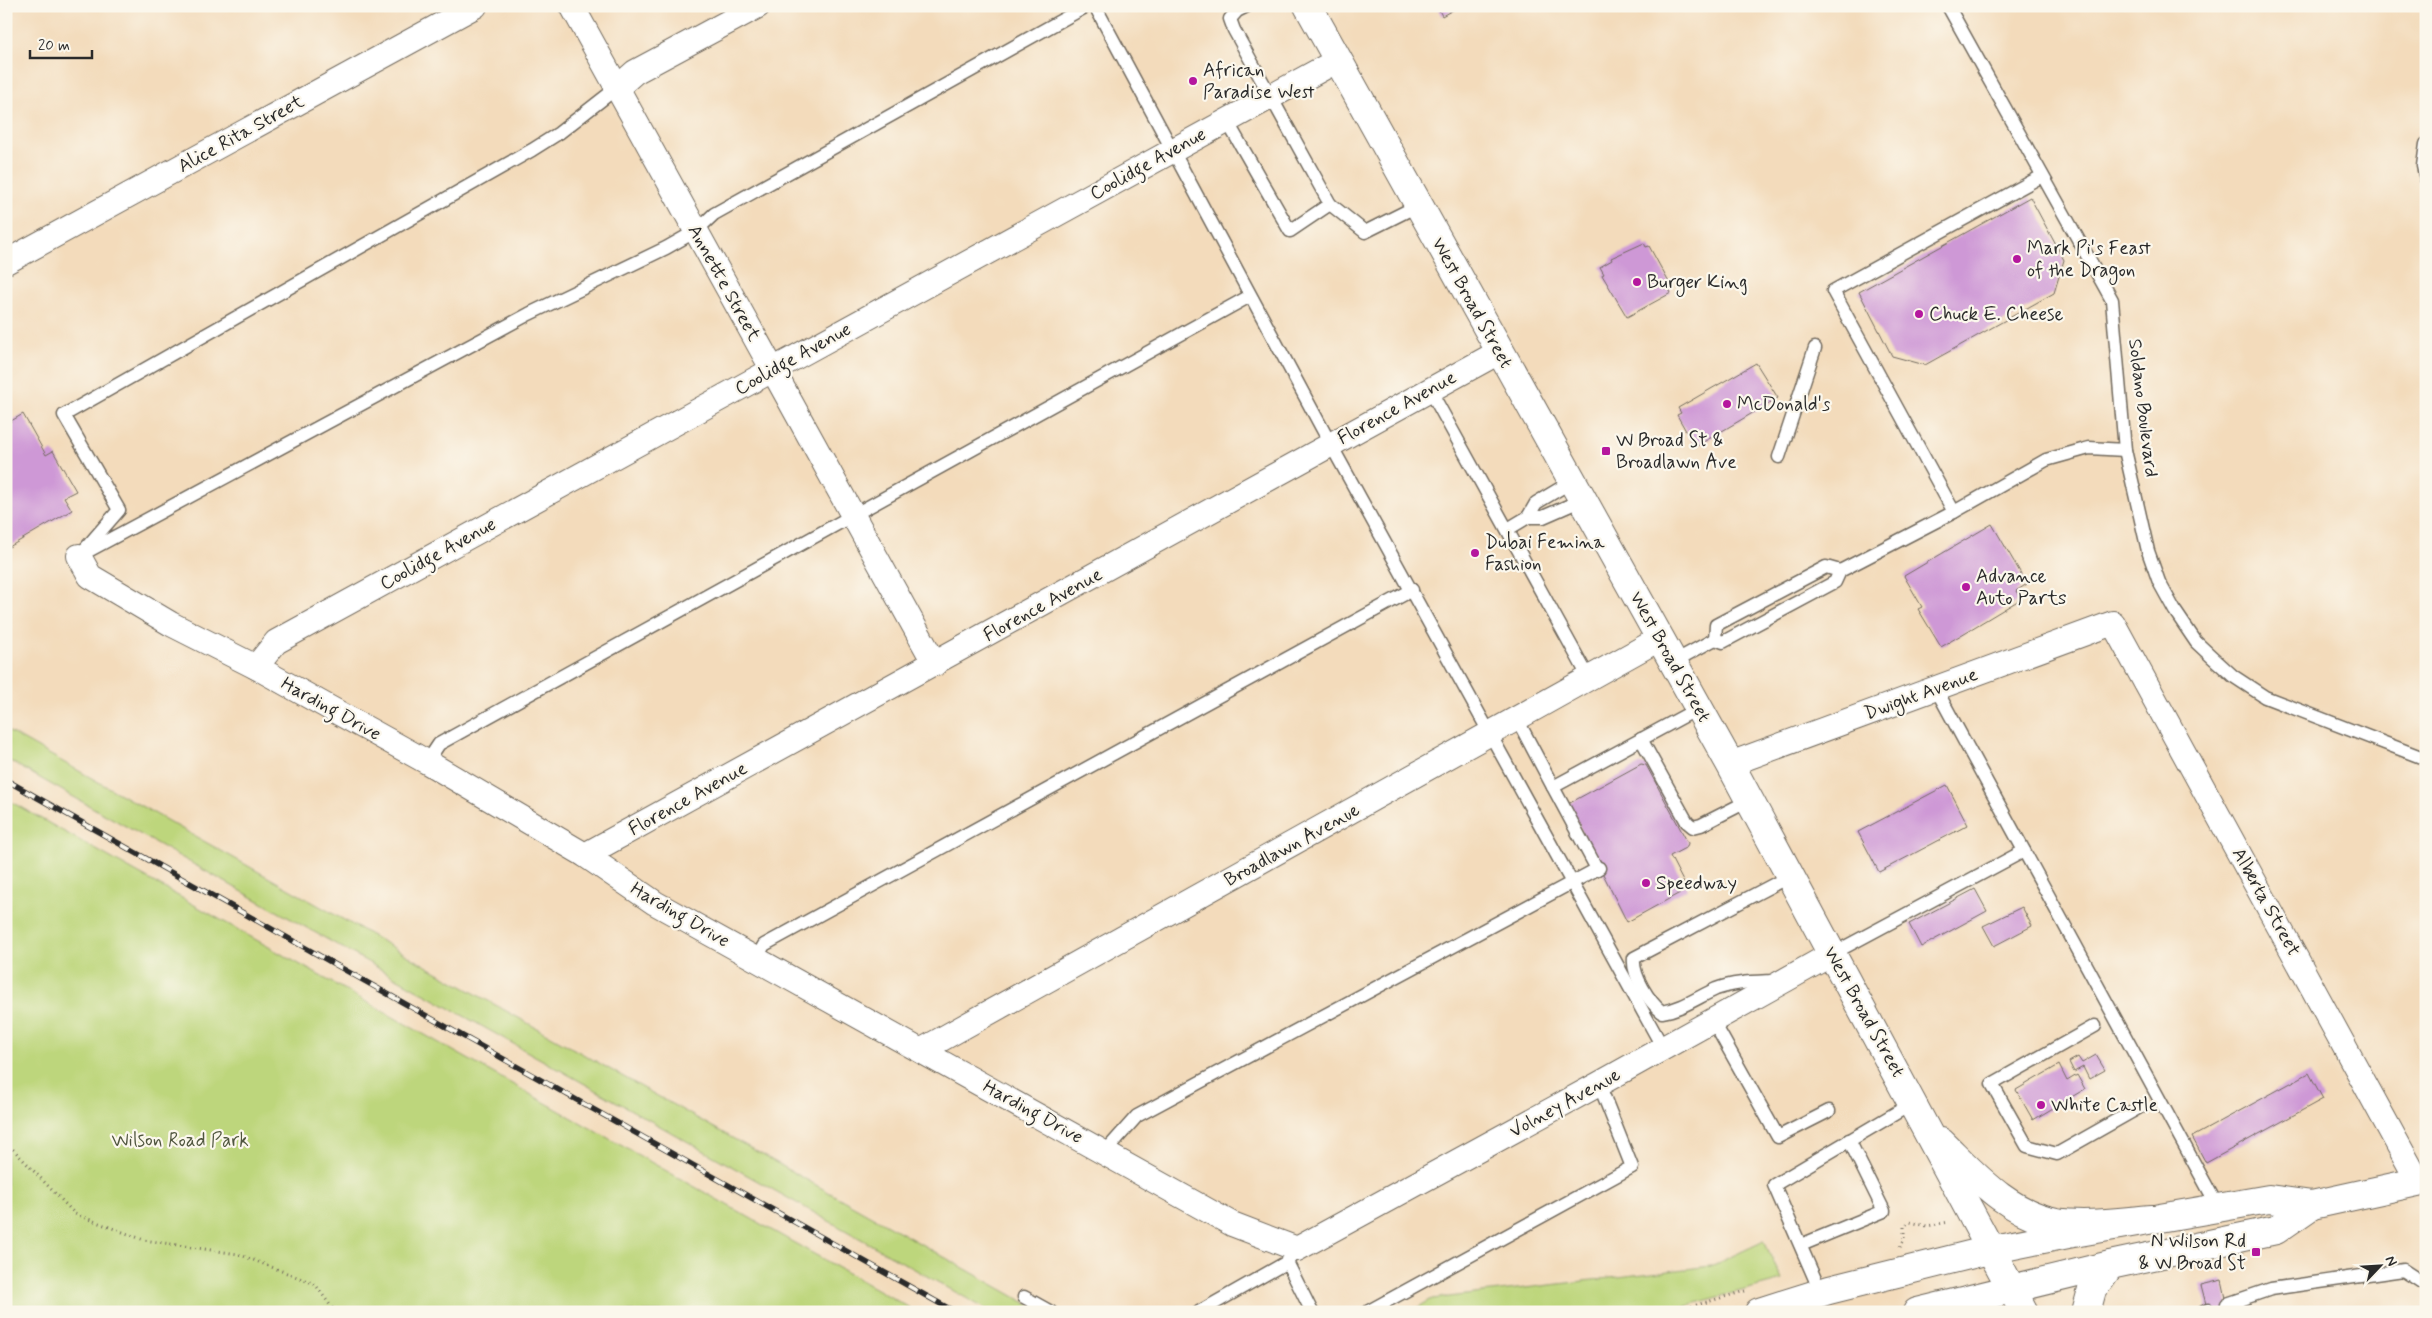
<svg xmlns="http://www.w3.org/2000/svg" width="2432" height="1318" viewBox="0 0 2432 1318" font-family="Mynerve,sans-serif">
<rect width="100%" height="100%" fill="#fbf7ec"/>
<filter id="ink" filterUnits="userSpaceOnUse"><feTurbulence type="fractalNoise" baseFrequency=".02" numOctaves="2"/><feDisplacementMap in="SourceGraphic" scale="10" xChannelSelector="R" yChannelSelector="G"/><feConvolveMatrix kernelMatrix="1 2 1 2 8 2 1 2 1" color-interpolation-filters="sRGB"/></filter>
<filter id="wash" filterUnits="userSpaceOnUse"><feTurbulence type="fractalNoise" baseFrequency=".0096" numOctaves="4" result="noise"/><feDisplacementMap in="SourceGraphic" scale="20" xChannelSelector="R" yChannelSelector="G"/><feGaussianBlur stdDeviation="1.12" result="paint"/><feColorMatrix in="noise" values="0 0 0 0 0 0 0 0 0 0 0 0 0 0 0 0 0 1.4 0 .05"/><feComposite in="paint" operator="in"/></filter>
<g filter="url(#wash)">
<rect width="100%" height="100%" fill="#f3dbbb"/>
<!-- green -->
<g fill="#bdd67b" stroke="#748053">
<polygon points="6,730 1042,1312 991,1312 6,759"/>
<polygon points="6,799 917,1312 6,1312"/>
<polygon points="1764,1241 1782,1280 1692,1304 1673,1312 1410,1312 1432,1299 1711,1266"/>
</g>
<g id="blocks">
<!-- building -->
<g fill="#ce98d6">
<polygon points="1437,6 1460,6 1442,16"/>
<polygon points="2030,197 2064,260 2054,293 1925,365 1892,356 1859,292"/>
<polygon points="1644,243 1646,247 1649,246 1672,288 1669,289 1671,293 1627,317 1602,275 1604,274 1600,267 1612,260 1611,258"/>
<polygon points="1756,363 1778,398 1695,447 1677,415 1681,413 1678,408"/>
<polygon points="23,414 46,455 53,451 76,491 64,497 72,510 9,547 6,543 6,424"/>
<polygon points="1992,524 2027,584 2016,591 2021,599 1941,647 1918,609 1922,607 1904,576"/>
<polygon points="1641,764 1646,765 1688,843 1687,847 1670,856 1687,889 1627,922 1568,804"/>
<polygon points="1947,785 1968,825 1879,872 1858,832"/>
<polygon points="1975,889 1987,911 1921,947 1909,924"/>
<polygon points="2022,907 2032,926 1994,946 1983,926"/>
<polygon points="2096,1055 2105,1070 2089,1079 2083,1067 2074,1072 2069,1062 2078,1057 2082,1063"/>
<polygon points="2059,1065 2067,1081 2077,1075 2085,1089 2033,1120 2016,1090"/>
<polygon points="2309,1073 2323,1099 2206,1163 2192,1137"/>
<polygon points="2222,1280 2229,1312 2208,1312 2201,1285"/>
</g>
</g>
</g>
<g filter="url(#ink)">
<use href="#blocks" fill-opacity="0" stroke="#71695d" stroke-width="1"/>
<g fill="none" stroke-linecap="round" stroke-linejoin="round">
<!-- lane casing -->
<g stroke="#71695d" stroke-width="15">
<g id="lane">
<polyline points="1095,6 1331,445 1663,1048"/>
<polyline points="1948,6 2112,300 2125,450 2148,551 2159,582 2175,611 2196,642 2212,657 2233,676 2265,697 2426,759"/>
<polyline points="618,87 559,133 532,150 64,415 119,510 79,556 529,314 666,248 696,231 714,214 1087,6"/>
<polyline points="1227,121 1290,231 1330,204 1234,30 1230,19 1237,11 1247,6"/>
<polyline points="2426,144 2423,166 2426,179"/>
<polyline points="1330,204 1365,232 1417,206"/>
<polyline points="1430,390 1589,678"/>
<polyline points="1779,457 1815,348"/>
<polyline points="1954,512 1833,291 2042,176"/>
<polyline points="1528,517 1543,517 1582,500"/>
<polyline points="1508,529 1528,517 1536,503 1571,482"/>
<polyline points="1715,639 1723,642 1835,582 1840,571 1954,512 2046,460 2089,448 2125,450"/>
<polyline points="1715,639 1716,625 1826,567 1840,571"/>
<polyline points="1673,662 1715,639"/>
<polyline points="1936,689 2218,1207"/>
<polyline points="1517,719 1553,787 1699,708"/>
<polyline points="1641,739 1687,822 1693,827 1701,825 1750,800"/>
<polyline points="427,762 439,744 1250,296"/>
<polyline points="1553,787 1597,869"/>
<polyline points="1832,954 2024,851"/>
<polyline points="756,959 764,945 1412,590"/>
<path d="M1774 981C1755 982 1734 982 1716 989 1698 997 1682 1009 1662 1012 1649 1002 1632 975 1634 958L1790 876"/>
<polyline points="1712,1019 1778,1137 1829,1111"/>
<polyline points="2095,1026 1992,1084 2027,1146 2057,1154 2140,1107"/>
<polyline points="1105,1152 1137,1116 1599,868"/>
<polyline points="1801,1245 1884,1211 1849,1140"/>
<polyline points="1291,1257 1287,1262 1312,1312"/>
<polyline points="1821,1293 1774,1185 1913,1103"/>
<polyline points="1024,1297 1051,1312"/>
<polyline points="2227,1304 2271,1289 2403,1270 2426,1285"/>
<polyline points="1199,1312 1287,1262"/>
<polyline points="1367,1312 1632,1167 1599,1084"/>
<polyline points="2204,1312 2208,1310"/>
</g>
</g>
<!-- street casing -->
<g stroke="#71695d" stroke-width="26">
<g id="street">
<polyline points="572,6 935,664"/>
<polyline points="618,87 635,72 758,6"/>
<polyline points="6,262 475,6"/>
<polyline points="79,556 90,576 171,624 256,667 427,762 585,855 655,903 1232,1224 1297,1249 1599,1084 1832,954"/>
<polyline points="256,667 276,642 1338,60"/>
<polyline points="1730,764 2113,623 2418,1181"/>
<polyline points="585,855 1499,352"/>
<polyline points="922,1050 1661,638"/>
</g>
</g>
<!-- secondary casing -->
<g stroke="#71695d" stroke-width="30">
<g id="secondary">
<polyline points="1759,1312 1829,1290 1989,1250 2068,1234 2269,1199 2312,1205 2426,1180"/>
<polyline points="1917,1312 2110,1265 2276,1230 2312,1205"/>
</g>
</g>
<!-- primary casing -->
<g stroke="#71695d" stroke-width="30">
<g id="primary">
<polyline points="1308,6 1730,764 2024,1312"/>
<path d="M1941 1142C1975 1175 2007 1213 2056 1222 2087 1227 2121 1221 2152 1219"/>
<polyline points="2086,1312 2092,1290 2110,1265"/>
</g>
</g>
<!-- path -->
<g stroke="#71695d" stroke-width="3" stroke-dasharray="1 4" stroke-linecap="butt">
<polyline points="6,1142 75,1214 144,1240 238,1254 315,1284 335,1312"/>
<polyline points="1900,1247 1904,1240 1904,1226 1910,1222 1927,1226 1949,1222"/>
<polyline points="1672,1312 1745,1291"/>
</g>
<!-- lane -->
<use href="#lane" stroke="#fff" stroke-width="12"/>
<!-- street -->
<use href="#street" stroke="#fff" stroke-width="24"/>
<!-- secondary -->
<use href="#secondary" stroke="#fff" stroke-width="28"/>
<!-- primary -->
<use href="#primary" stroke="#fff" stroke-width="28"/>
<!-- rail casing -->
<g stroke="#2b2b2b" stroke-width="5.5">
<polyline id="rail" points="6,780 955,1312"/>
</g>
<!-- rail -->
<use href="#rail" stroke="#fbf7ec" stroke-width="4" stroke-dasharray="11" stroke-linecap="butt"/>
</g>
</g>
<!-- markers -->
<g fill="#b5179e" stroke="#fbf7ec" stroke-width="2">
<circle cx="1193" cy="81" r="5"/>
<circle cx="2017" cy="259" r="5"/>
<circle cx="1637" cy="282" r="5"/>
<circle cx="1919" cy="314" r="5"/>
<circle cx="1727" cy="404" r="5"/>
<rect x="1601" y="446" width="10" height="10" rx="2.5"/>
<circle cx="1475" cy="553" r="5"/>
<circle cx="1966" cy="587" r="5"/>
<circle cx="1646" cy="883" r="5"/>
<circle cx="2041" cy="1105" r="5"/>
<rect x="2251" y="1247" width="10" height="10" rx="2.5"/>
</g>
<g text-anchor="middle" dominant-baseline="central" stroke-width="4.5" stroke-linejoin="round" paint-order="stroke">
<!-- poi labels -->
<g font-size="19" fill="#2b2b2b" stroke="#fbf7ec" text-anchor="start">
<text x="1203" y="70">African<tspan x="1203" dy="22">Paradise West</tspan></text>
<text x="2027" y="248">Mark Pi's Feast<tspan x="2027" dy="22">of the Dragon</tspan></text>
<text x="1647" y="282">Burger King</text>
<text x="1929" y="314">Chuck E. Cheese</text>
<text x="1737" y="404">McDonald's</text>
<text x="1616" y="440">W Broad St &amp;<tspan x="1616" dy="22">Broadlawn Ave</tspan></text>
<text x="1485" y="542">Dubai Femina<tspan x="1485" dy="22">Fashion</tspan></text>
<text x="1976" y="576">Advance<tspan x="1976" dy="22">Auto Parts</tspan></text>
<text x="1656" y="883">Speedway</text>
<text x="2051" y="1105">White Castle</text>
<text x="2246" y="1241" text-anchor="end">N Wilson Rd<tspan x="2246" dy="22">&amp; W Broad St</tspan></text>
</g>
<!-- street labels -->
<g font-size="19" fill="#2b2b2b" stroke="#fbf7ec">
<text transform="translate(241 134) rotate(-29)">Alice Rita Street</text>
<text transform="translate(1148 164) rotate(-29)">Coolidge Avenue</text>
<text transform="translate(724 283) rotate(61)">Annette Street</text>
<text transform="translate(1472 303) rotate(61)">West Broad Street</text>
<text transform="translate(793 359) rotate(-29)">Coolidge Avenue</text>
<text transform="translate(1397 408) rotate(-29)">Florence Avenue</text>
<text transform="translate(2143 408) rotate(83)">Soldano Boulevard</text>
<text transform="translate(438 554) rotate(-29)">Coolidge Avenue</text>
<text transform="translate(1043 605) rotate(-29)">Florence Avenue</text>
<text transform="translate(1670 657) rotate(61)">West Broad Street</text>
<text transform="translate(1921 694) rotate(-20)">Dwight Avenue</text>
<text transform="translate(331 709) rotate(29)">Harding Drive</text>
<text transform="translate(688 799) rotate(-29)">Florence Avenue</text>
<text transform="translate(1292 845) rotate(-29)">Broadlawn Avenue</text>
<text transform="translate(2266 902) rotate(61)">Alberta Street</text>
<text transform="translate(680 915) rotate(30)">Harding Drive</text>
<text transform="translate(1864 1012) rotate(61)">West Broad Street</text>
<text transform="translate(1565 1103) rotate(-29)">Volney Avenue</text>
<text transform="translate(1033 1112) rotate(29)">Harding Drive</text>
</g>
<!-- park labels -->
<g font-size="19" fill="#50563f" stroke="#fbf7ec">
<text x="180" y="1140">Wilson Road Park</text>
</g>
</g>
<!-- margin -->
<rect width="2432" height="1318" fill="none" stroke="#fbf7ec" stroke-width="25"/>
<!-- north arrow -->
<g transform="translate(2380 1266) rotate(65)" stroke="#fbf7ec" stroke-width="4" paint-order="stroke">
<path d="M0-4L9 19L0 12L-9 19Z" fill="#2b2b2b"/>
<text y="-8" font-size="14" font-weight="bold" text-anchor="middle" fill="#2b2b2b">N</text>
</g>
<!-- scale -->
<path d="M30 50v8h62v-8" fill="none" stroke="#2b2b2b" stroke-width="2.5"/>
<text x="38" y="50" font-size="15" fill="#2b2b2b" stroke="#fbf7ec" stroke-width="4" paint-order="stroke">20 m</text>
</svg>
